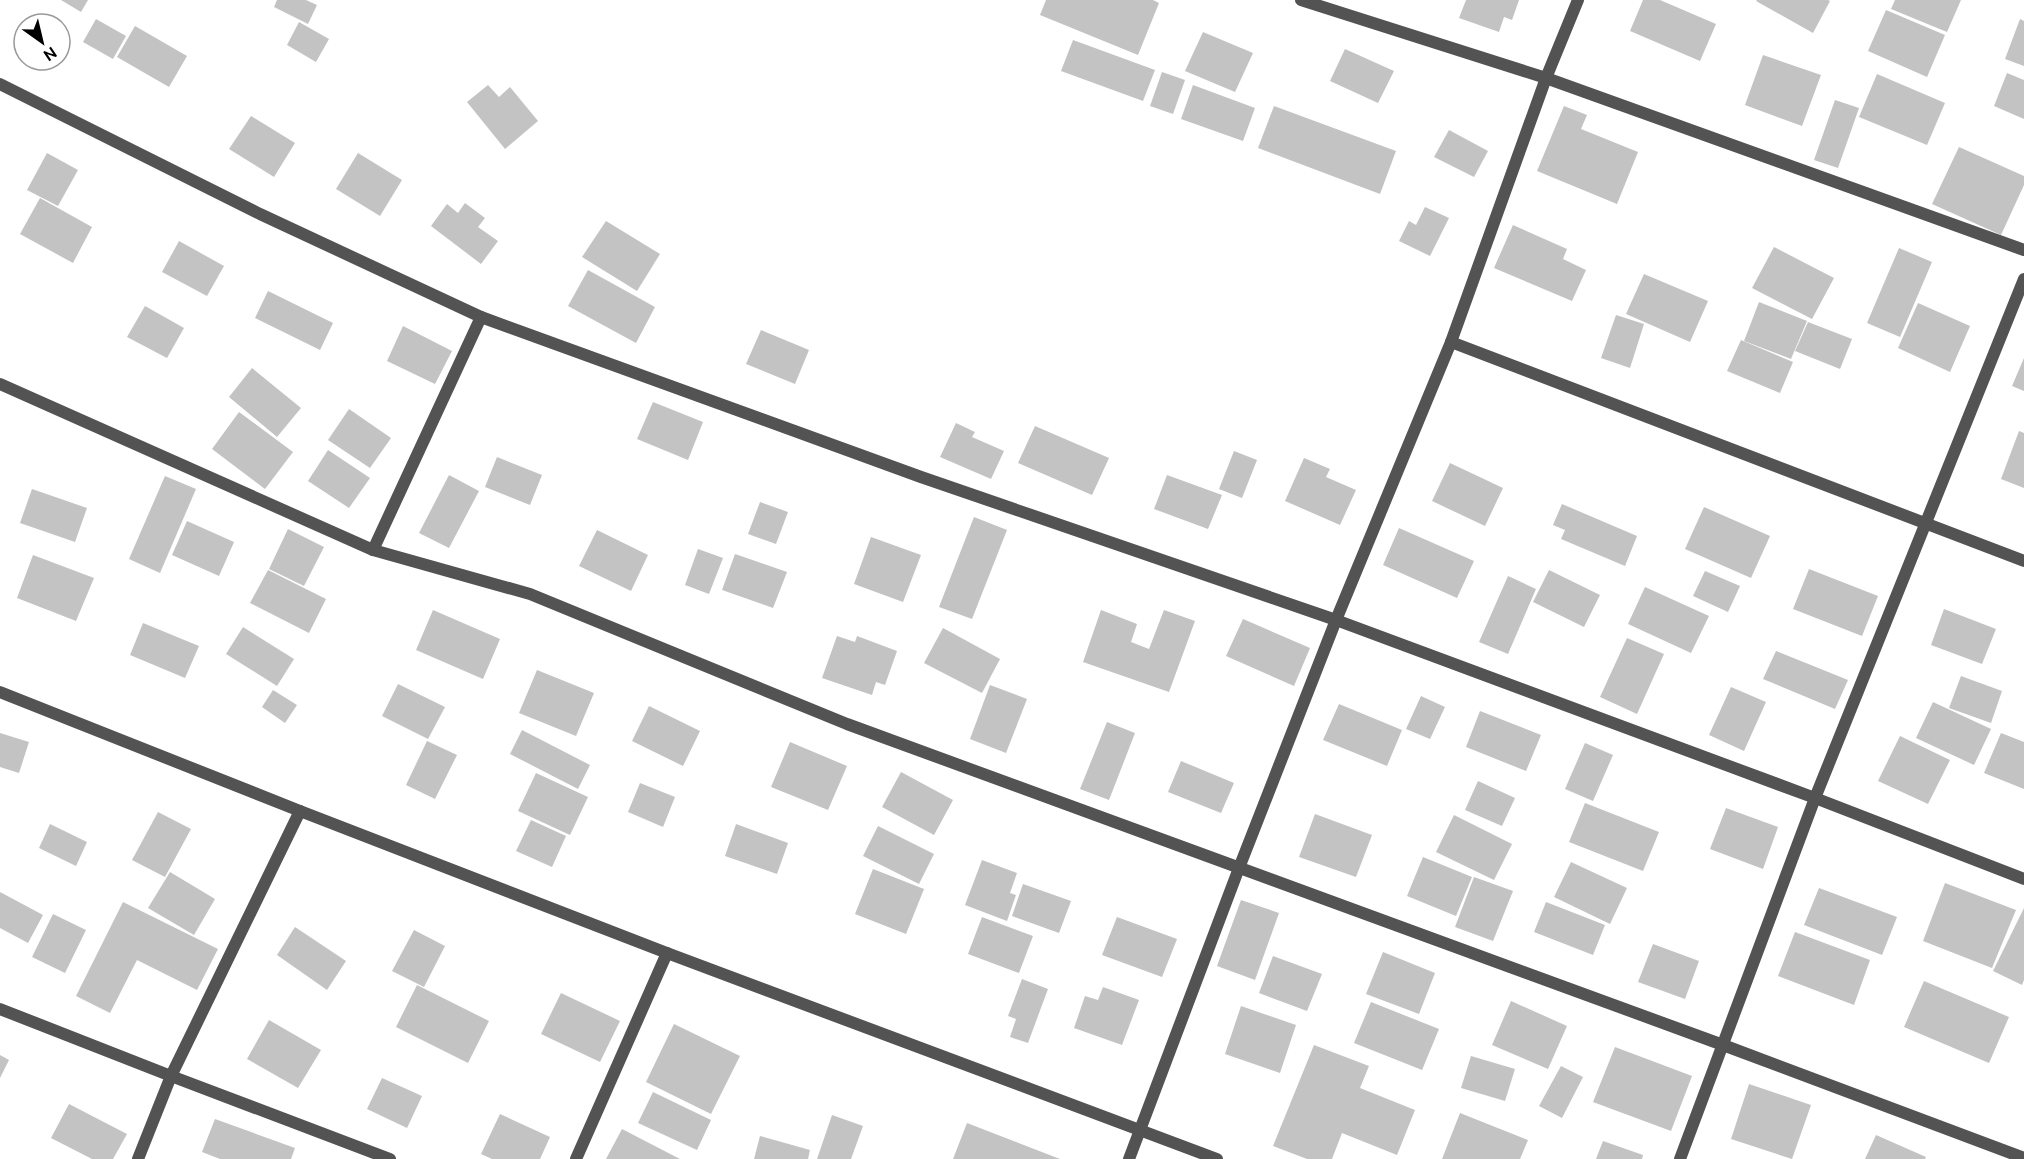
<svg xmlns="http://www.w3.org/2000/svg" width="2024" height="1159" viewBox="0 0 2024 1159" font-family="Ubuntu,sans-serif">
<rect width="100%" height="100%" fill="#fff"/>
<!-- building -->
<g fill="#c3c3c3">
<polygon points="61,0 88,0 81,12"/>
<polygon points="277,0 306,0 317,5 308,24 274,7"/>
<polygon points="1046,0 1153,0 1159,3 1138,55 1040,15"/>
<polygon points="1466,0 1519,0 1512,20 1504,17 1499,32 1459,18"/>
<polygon points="1643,0 1660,0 1716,24 1700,61 1630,31"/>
<polygon points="1757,0 1828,0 1830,1 1813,33 1756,1"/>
<polygon points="1895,0 1961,0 1947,32 1891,9"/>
<polygon points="1886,10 1945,35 1927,77 1868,51"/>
<polygon points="96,19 126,36 113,59 83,42"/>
<polygon points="2020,19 2024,21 2024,66 2005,59"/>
<polygon points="299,22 329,39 316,62 287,45"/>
<polygon points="135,26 187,56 169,87 117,57"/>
<polygon points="1203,32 1253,53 1235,92 1185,71"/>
<polygon points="1073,40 1155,70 1143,101 1061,71"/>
<polygon points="1345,49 1394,71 1378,103 1330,81"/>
<polygon points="1763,55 1821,75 1802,126 1745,105"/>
<polygon points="1162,72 1185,80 1173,114 1150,106"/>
<polygon points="2007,73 2024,80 2024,119 1994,106"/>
<polygon points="1877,74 1945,103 1927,145 1859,117"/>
<polygon points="488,85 499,97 510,87 538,121 505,149 467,102"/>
<polygon points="1193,85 1255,108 1243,141 1181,119"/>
<polygon points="1835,100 1859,108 1838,168 1814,160"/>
<polygon points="1274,106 1396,151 1380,194 1258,148"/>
<polygon points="1564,106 1587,115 1581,129 1638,152 1617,204 1537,171"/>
<polygon points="251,116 295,143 274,177 229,149"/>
<polygon points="1449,130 1488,151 1474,177 1434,157"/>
<polygon points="1959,147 2024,176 2024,185 2001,235 1932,204"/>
<polygon points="47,153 78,170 58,206 27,190"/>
<polygon points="358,153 402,180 380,216 336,189"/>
<polygon points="40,198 92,227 73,263 20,234"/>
<polygon points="465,203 485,218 478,227 498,241 481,264 431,226 447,204 458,213"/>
<polygon points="1425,207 1449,218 1430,256 1399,241 1409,221 1416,225"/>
<polygon points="606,221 660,254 637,291 582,257"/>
<polygon points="1513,225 1567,249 1563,259 1586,270 1572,301 1494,268"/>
<polygon points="179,241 224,266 207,296 162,272"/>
<polygon points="1774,247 1834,278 1812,319 1752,288"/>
<polygon points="1899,248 1932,262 1900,337 1867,323"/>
<polygon points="588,270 655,307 636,343 568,306"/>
<polygon points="1644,274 1708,301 1690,342 1626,314"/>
<polygon points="268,291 333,323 320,350 255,318"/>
<polygon points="1759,302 1807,321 1791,359 1744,341"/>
<polygon points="1918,303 1970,326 1950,372 1898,348"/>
<polygon points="145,306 184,328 167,358 127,337"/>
<polygon points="1616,315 1644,324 1630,368 1601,358"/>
<polygon points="1808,322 1852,339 1840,369 1795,351"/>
<polygon points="403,326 452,351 435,384 387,361"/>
<polygon points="761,330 809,350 795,384 746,364"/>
<polygon points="1741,340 1793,362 1780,393 1727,371"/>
<polygon points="2024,358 2024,391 2012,386"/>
<polygon points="252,368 301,408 277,437 229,397"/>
<polygon points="653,402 703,422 688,460 637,439"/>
<polygon points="349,409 391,438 370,468 328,440"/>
<polygon points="239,412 293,452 265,489 212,449"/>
<polygon points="956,423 975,432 972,437 1004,451 991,479 940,457"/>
<polygon points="1035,426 1109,458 1092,495 1018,463"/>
<polygon points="2019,431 2024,433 2024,488 2001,479"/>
<polygon points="328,450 370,478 349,508 308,481"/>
<polygon points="1234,451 1257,460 1242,498 1219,489"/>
<polygon points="497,457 542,475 530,505 485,487"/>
<polygon points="1304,458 1330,469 1326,477 1356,490 1340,525 1285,501"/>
<polygon points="1450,463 1503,488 1485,526 1432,501"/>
<polygon points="449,475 479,491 449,548 419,533"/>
<polygon points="1167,475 1222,495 1208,529 1154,509"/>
<polygon points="165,476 196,489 160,573 129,559"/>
<polygon points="32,489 87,508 75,542 20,523"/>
<polygon points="760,502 788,512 776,544 748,534"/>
<polygon points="1562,504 1637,536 1625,566 1561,539 1565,530 1553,525"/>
<polygon points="1704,507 1770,536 1751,578 1685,549"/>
<polygon points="974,517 1007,530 972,619 939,607"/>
<polygon points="187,521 234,542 219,576 172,555"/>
<polygon points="1399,528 1474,561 1457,598 1383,565"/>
<polygon points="288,529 324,547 304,586 269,569"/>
<polygon points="597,530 648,555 631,591 579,566"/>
<polygon points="871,537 921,555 903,602 854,584"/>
<polygon points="698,549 723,558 709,594 685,585"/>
<polygon points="735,554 787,572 773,608 722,590"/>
<polygon points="33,555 94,578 76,621 17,598"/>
<polygon points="1809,569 1878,596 1862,636 1793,609"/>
<polygon points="268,570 326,599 309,633 250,603"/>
<polygon points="1549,570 1600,595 1584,627 1533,602"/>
<polygon points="1705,571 1740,586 1728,612 1693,596"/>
<polygon points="1508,576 1536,589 1508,654 1479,642"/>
<polygon points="1645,587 1709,616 1691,653 1628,624"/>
<polygon points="1944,609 1996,629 1982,664 1931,645"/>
<polygon points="433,610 500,639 483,679 416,650"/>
<polygon points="1101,610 1137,624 1131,642 1149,649 1164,610 1195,621 1169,692 1083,662"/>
<polygon points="1243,619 1310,648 1294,686 1226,656"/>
<polygon points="143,623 199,646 185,678 130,655"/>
<polygon points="243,627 294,659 277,686 226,654"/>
<polygon points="943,628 1000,659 982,693 924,663"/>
<polygon points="837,636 855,642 857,636 897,651 885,685 876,682 872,695 822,678"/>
<polygon points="1627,638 1664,654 1637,714 1600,697"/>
<polygon points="1776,651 1848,680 1835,709 1763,679"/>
<polygon points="537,670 594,693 576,736 519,713"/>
<polygon points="1961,676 2002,691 1991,723 1949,708"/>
<polygon points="398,684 445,707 428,739 382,716"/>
<polygon points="990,685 1027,699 1006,753 970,739"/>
<polygon points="1731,687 1766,702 1744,751 1709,735"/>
<polygon points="273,690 297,705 285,723 262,707"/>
<polygon points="1421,696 1445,707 1430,739 1406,729"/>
<polygon points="1933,702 1991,729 1974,765 1916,738"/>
<polygon points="1339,704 1402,730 1387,766 1323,740"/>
<polygon points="649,706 700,731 683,766 632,741"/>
<polygon points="1480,711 1541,735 1526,771 1466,747"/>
<polygon points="1107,722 1135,733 1109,800 1080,789"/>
<polygon points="522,730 590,765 578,789 510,754"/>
<polygon points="0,733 29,742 19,773 0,767"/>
<polygon points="2001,733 2024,742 2024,789 1984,773"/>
<polygon points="1900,736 1950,760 1928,804 1878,781"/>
<polygon points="427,741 457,755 435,799 406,785"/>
<polygon points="790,742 847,766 828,810 771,787"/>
<polygon points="1585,743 1613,755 1593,801 1565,789"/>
<polygon points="1181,761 1234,783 1221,813 1168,792"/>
<polygon points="901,772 953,800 934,835 882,807"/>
<polygon points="536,773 588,797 570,835 518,811"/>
<polygon points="1478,781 1515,798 1502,826 1465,810"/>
<polygon points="640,783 675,797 663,827 628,812"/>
<polygon points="1585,803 1659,832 1643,871 1569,842"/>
<polygon points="1726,808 1778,827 1763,869 1710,849"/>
<polygon points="158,812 191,829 165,877 132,860"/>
<polygon points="1315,814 1372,835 1356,877 1299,857"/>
<polygon points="1454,815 1512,844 1494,880 1436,852"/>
<polygon points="531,820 566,836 552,867 516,851"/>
<polygon points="50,824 87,842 76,866 39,848"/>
<polygon points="736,824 788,843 777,874 725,856"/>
<polygon points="878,826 934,854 919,884 863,856"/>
<polygon points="1423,857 1472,877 1456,916 1407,896"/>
<polygon points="982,860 1017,873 1010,893 1016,895 1007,921 965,905"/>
<polygon points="1571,862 1627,888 1610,924 1554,897"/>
<polygon points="873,869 924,889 906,934 855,914"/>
<polygon points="170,872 215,899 194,935 148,908"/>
<polygon points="1474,877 1513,891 1493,941 1455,927"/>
<polygon points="1945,883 2016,910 1992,968 1923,941"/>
<polygon points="1023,884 1071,901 1059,933 1012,916"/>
<polygon points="1819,888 1897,917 1882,955 1804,925"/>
<polygon points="0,892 43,915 28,943 0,928"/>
<polygon points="1241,900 1279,913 1255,980 1217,966"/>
<polygon points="123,902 218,949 197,990 137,960 110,1013 76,996"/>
<polygon points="1546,902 1605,925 1593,955 1534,932"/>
<polygon points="2024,908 2024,980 2022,985 1993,971"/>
<polygon points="53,914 86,930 65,973 32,957"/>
<polygon points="982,917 1033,936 1019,973 968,954"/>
<polygon points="1117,917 1177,939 1162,977 1102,955"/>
<polygon points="295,927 346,961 327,990 277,955"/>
<polygon points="414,930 445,946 424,987 392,971"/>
<polygon points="1795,932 1870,960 1854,1005 1778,976"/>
<polygon points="1653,944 1699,961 1685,999 1638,982"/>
<polygon points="1383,952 1435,973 1419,1014 1366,994"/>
<polygon points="1273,956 1322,974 1307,1011 1259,993"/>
<polygon points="1022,979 1048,989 1028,1043 1010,1037 1016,1019 1008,1016"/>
<polygon points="1924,981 2009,1017 1989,1063 1904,1027"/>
<polygon points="417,985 489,1021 468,1063 396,1027"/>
<polygon points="1103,987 1139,1000 1122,1045 1074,1028 1085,996 1098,1000"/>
<polygon points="561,993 620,1021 600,1062 541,1034"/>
<polygon points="1511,1001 1567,1026 1548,1069 1492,1045"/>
<polygon points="1371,1002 1439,1029 1422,1070 1354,1043"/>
<polygon points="1241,1006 1296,1025 1280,1073 1225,1054"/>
<polygon points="269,1020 321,1050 298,1088 247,1059"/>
<polygon points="674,1024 740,1056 711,1114 646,1082"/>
<polygon points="1314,1045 1369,1066 1360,1088 1415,1110 1397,1155 1342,1133 1332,1159 1307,1159 1273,1146"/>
<polygon points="1615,1047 1692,1076 1671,1131 1593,1102"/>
<polygon points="0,1055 9,1060 0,1078"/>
<polygon points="1471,1056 1515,1069 1505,1101 1461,1088"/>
<polygon points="1561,1066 1583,1077 1562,1118 1539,1106"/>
<polygon points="382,1078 422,1096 407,1128 367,1109"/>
<polygon points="1749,1084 1811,1105 1792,1159 1731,1139"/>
<polygon points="653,1092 711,1120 697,1150 638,1123"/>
<polygon points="69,1104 127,1134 113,1159 92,1159 51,1138"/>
<polygon points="1460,1113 1528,1140 1520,1159 1442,1159"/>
<polygon points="500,1114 550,1137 540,1159 492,1159 481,1154"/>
<polygon points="832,1115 863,1126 851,1159 817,1159"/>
<polygon points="215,1119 295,1148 291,1159 220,1159 202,1152"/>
<polygon points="967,1123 1060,1159 953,1159"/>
<polygon points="622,1129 680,1159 606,1159"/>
<polygon points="1876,1135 1926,1157 1925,1159 1865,1159"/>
<polygon points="760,1136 810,1150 808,1159 754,1159"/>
<polygon points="1603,1141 1643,1155 1642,1159 1596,1159"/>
</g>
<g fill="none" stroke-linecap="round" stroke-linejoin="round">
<!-- minor -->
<g stroke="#535353" stroke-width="12">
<polyline points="1301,0 1546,78 2024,250"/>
<polyline points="0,84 260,214 481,317 921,477 1336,620 1815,798 2024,879"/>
<polyline points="1451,342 2024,561"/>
<polyline points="0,384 373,550 530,594 847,724 1723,1045 2024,1158"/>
<polyline points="373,550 481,317"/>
<polyline points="0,692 300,811 667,953 1217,1159"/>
<polyline points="0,1009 171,1076 390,1159"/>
<polyline points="138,1159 171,1076 300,811"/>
<polyline points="576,1159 667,953"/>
<polyline points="1129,1159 1239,868 1336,620 1451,342 1546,78 1578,0"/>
<polyline points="1680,1159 1815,798 2024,279"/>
</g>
</g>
<!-- north arrow -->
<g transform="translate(42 42) rotate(146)"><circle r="28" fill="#ffffff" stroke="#999999" stroke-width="1.5"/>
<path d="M0-4.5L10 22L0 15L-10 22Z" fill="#000000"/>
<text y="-9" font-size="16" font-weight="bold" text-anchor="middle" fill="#000000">N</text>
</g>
</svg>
